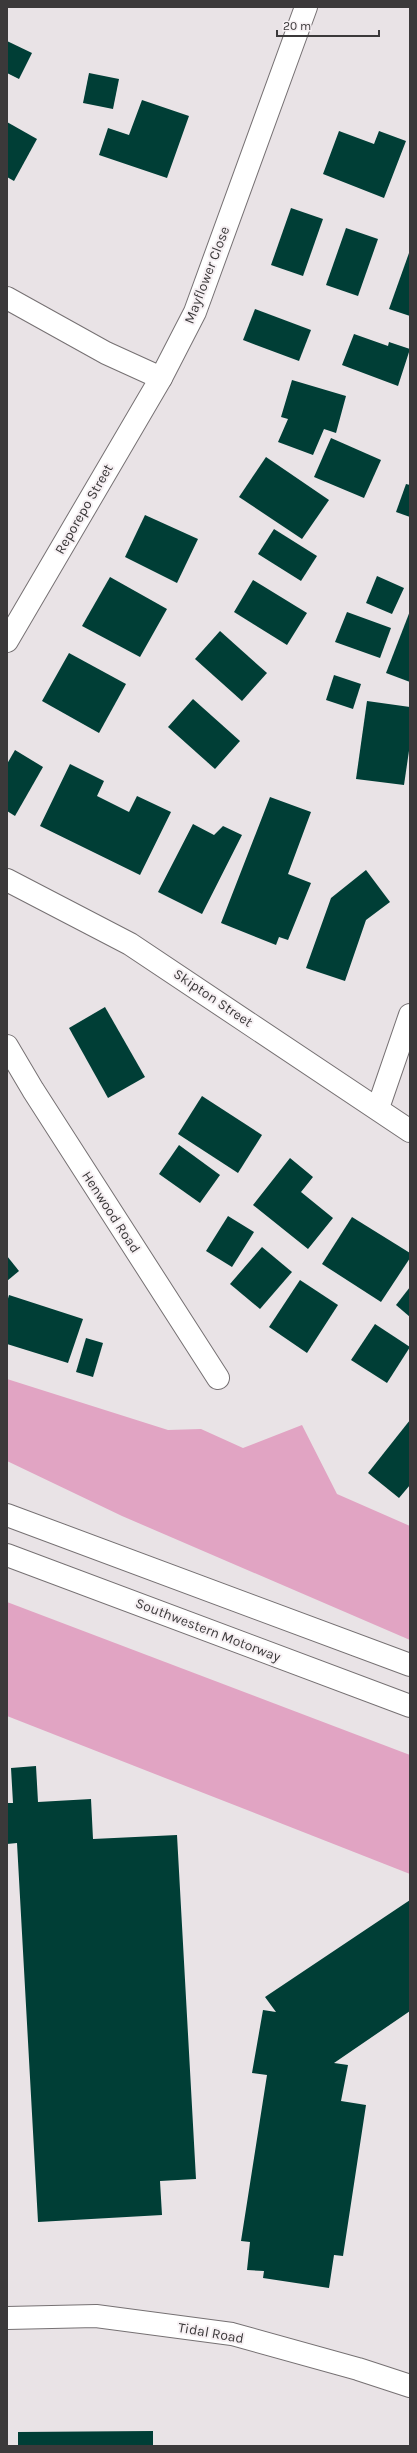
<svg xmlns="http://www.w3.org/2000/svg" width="417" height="2453" viewBox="0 0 417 2453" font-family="Karla,sans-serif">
<rect width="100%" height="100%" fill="#e9e3e6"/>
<!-- green -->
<g fill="#e1a4c3">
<polygon points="7,1379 168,1430 201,1429 243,1448 302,1425 337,1494 410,1526 410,1640 122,1516 7,1461"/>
<polygon points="7,1602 410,1755 410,1874 7,1716"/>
</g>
<!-- building -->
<g fill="#003e36">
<polygon points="7,41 32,53 19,79 7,73"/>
<polygon points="89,73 119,79 113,109 83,103"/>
<polygon points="142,100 189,116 167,178 99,155 108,128 129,135"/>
<polygon points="7,122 37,139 14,181 7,177"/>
<polygon points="339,131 374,144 379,131 406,141 384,198 323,174"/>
<polygon points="291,208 323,219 303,276 271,265"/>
<polygon points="346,228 378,239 358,296 326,285"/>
<polygon points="409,253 410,253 410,316 389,309"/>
<polygon points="255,309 311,330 299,361 243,340"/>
<polygon points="354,334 388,346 389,342 410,349 398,386 342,365"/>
<polygon points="292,380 346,396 336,433 324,429 313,455 278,442 288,419 281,417"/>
<polygon points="331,438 381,460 364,498 314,477"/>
<polygon points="266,457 329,500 302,539 239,497"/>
<polygon points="406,484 410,485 410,517 396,512"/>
<polygon points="145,515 198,539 177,583 125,557"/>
<polygon points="274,529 317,556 301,581 258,554"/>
<polygon points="377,576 404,588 392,614 366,603"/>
<polygon points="110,577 167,609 140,657 82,626"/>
<polygon points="253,580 307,613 287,645 234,612"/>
<polygon points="410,611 410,682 386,673"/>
<polygon points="347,612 391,628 380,658 335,642"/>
<polygon points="220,631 267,673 242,701 195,659"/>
<polygon points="69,653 126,684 99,733 42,701"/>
<polygon points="334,675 361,684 353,709 326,700"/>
<polygon points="193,699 240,741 215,769 168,727"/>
<polygon points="367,701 410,707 410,744 404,785 356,779"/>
<polygon points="15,750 43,767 15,816 7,811 7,764"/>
<polygon points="70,764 104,781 97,796 129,812 137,796 171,812 140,875 40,826"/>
<polygon points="270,797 311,812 288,874 311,883 288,940 279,937 276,945 221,923"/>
<polygon points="193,824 214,835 223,826 242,835 202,914 158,892"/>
<polygon points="366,870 390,902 366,920 345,981 306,968 331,898"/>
<polygon points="105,1007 145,1077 108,1098 69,1028"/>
<polygon points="202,1096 262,1135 238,1173 178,1134"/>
<polygon points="179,1145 220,1175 200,1203 159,1174"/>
<polygon points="290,1158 313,1177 301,1192 333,1218 308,1249 253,1205"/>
<polygon points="228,1216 254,1232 232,1267 206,1251"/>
<polygon points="352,1217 410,1253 410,1258 381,1302 322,1264"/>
<polygon points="262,1247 292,1272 260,1309 230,1284"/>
<polygon points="7,1256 19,1271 7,1281"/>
<polygon points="300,1280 338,1305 307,1353 269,1327"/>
<polygon points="410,1287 410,1317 396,1305"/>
<polygon points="9,1295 83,1319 68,1363 7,1344 7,1302"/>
<polygon points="375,1324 410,1347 387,1383 351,1360"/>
<polygon points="86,1338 103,1343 93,1377 76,1372"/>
<polygon points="410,1420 410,1485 399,1498 368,1473"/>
<polygon points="36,1766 38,1802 91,1799 93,1839 177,1835 196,2179 160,2181 162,2215 38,2222 17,1843 7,1844 7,1803 13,1803 11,1768"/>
<polygon points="410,1900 410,2011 334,2063 348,2065 341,2101 366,2105 343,2256 334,2255 329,2288 263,2278 264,2271 247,2270 250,2242 241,2241 267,2075 252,2073 263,2010 276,2012 265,1997"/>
<polygon points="153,2431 153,2446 18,2446 18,2432"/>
</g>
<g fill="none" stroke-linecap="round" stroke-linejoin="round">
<!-- street casing -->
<g stroke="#767173" stroke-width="24">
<g id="street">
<polyline points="7,298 106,353 161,378 195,312 306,7"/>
<polyline points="7,641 161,378"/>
<polyline points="7,1046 33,1090 218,1378"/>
<polyline points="378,1108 410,1015"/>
</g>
</g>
<!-- secondary casing -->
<g stroke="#767173" stroke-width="24">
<g id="secondary">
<polyline points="7,880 130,944 410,1131"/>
<polyline points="7,2318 96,2316 232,2334 358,2369 410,2386"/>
</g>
</g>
<!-- highway casing -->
<g stroke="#767173" stroke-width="24">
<g id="highway">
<polyline points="7,1515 410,1665"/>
<polyline points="7,1555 410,1706"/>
</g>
</g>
<!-- street -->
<use href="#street" stroke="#fff" stroke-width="22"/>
<!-- secondary -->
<use href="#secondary" stroke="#fff" stroke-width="22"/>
<!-- highway -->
<use href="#highway" stroke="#fff" stroke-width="22"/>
</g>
<g text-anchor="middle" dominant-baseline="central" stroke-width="4" stroke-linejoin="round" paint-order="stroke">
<!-- street labels -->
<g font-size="14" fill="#3b393a" stroke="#f6f0f3">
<text transform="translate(207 275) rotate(-69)">Mayflower Close</text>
<text transform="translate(84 509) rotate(-60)">Reporepo Street</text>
<text transform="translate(213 998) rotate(34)">Skipton Street</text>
<text transform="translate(111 1212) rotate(57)">Henwood Road</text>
<text transform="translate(208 1630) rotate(21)">Southwestern Motorway</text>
<text transform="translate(211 2333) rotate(10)">Tidal Road</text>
</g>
</g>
<!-- border -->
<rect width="417" height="2453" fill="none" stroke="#3b393a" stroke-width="16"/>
<!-- scale -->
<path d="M277 30v6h102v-6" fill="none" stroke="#3b393a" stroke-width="2"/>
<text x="283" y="30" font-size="12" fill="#3b393a" stroke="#f6f0f3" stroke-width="3" paint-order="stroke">20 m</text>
</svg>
